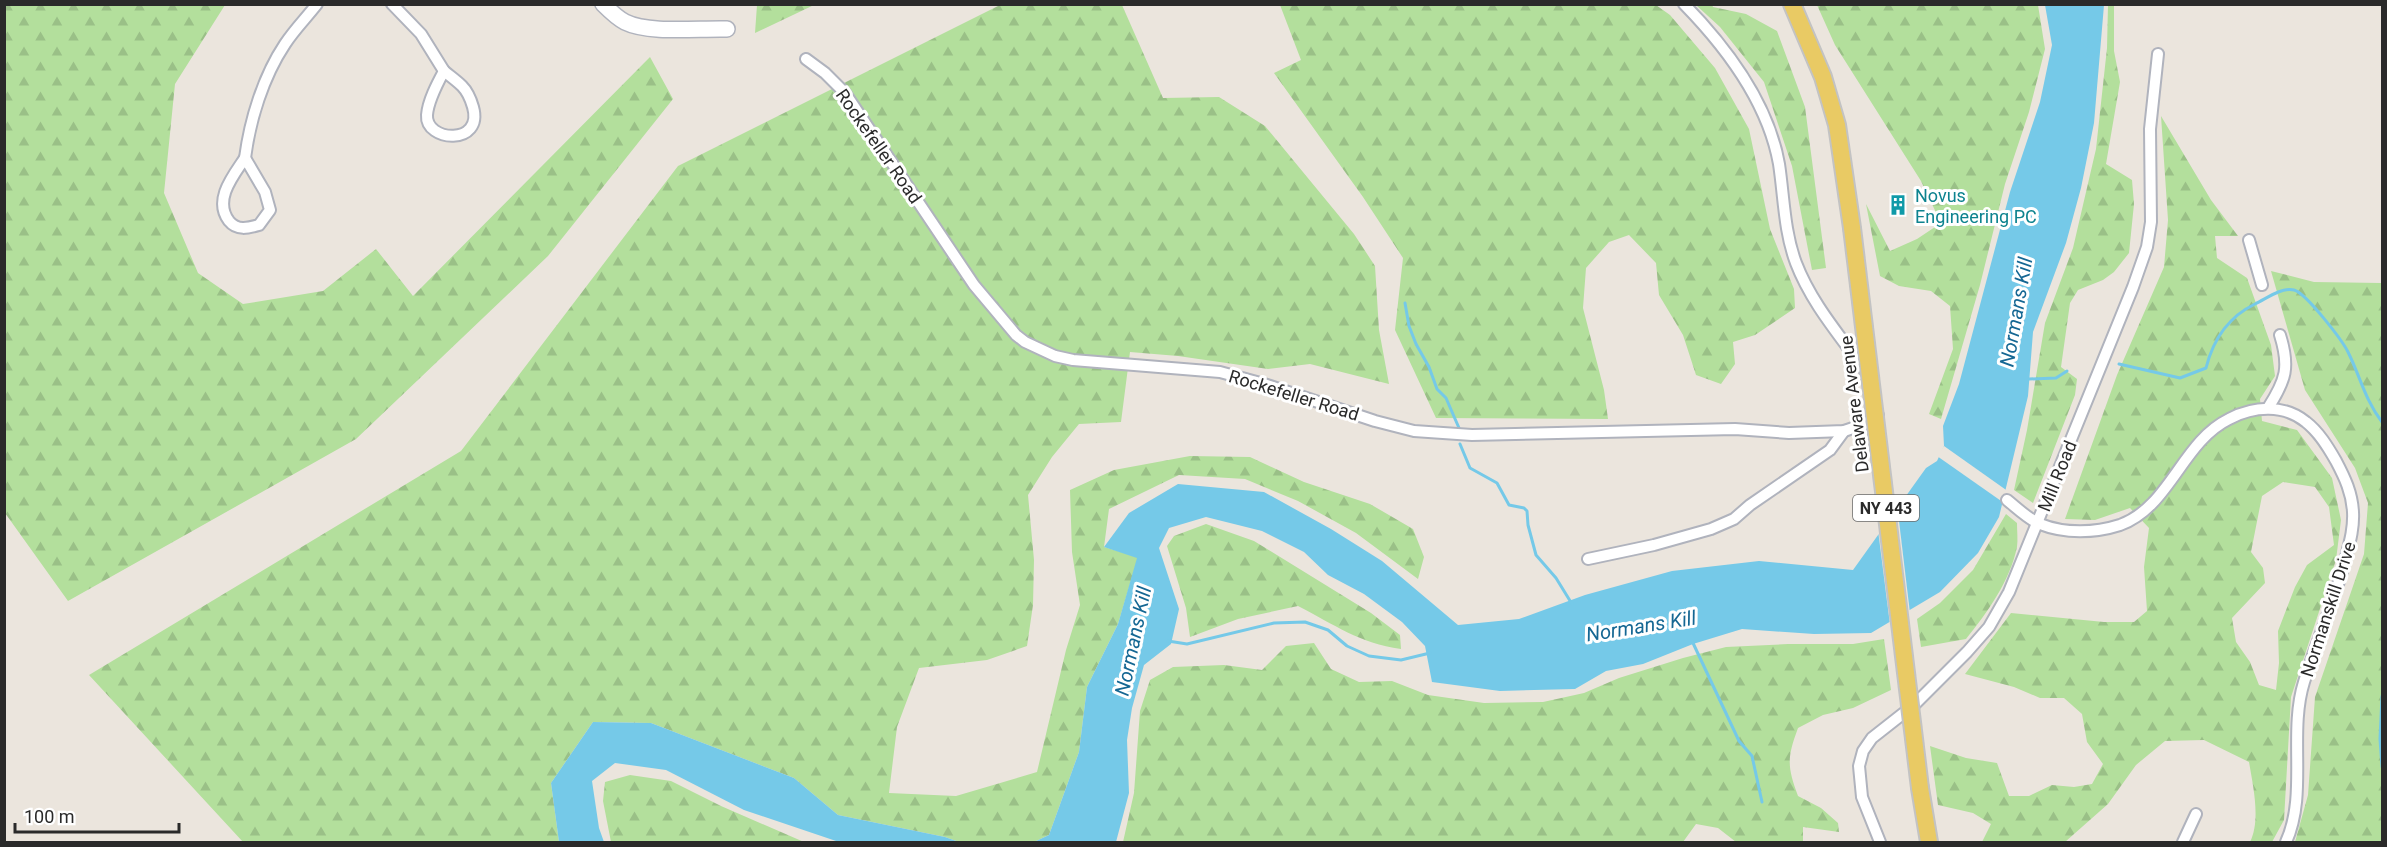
<svg xmlns="http://www.w3.org/2000/svg" width="2387" height="847" viewBox="0 0 2387 847" font-family="Roboto,sans-serif">
<defs>
<pattern id="forest-firs" width="22" height="20" patternUnits="userSpaceOnUse" patternTransform="scale(1.5)"><rect width="22" height="20" fill="#b3df9c"/><path d="M5 1l3.5 6h-7zM16 11l3.5 6h-7z" fill="#9ac087"/></pattern>
</defs>
<rect width="100%" height="100%" fill="#ebe5dd"/>
<!-- forest -->
<g fill="url(#forest-firs)" fill-rule="evenodd">
<polygon points="4,5 225,5 175,84 164,193 198,273 243,304 323,291 376,249 413,296 650,57 673,99 548,256 356,439 68,601 5,513"/>
<polygon points="757,5 757,4 814,5 755,33"/>
<polygon points="1000,5 1122,5 1163,98 1219,97 1265,126 1354,234 1375,266 1379,330 1389,384 1310,364 1268,369 1178,356 1130,352 1121,422 1079,424 1052,457 1028,495 1034,560 1033,605 1027,646 987,660 919,668 897,727 889,793 956,796 1037,772 1066,650 1080,605 1072,552 1070,490 1114,470 1190,456 1250,457 1304,482 1370,504 1413,529 1424,557 1418,579 1356,533 1298,501 1245,479 1179,475 1109,509 1104,547 1138,557 1118,624 1087,687 1079,752 1049,835 1034,842 959,842 945,837 838,815 794,778 651,723 593,722 551,783 559,842 243,842 89,675 461,451 678,166"/>
<polygon points="1280,5 1656,5 1670,15 1715,68 1749,129 1770,229 1794,289 1795,308 1755,335 1733,342 1735,364 1721,384 1696,375 1683,335 1659,295 1656,263 1629,235 1609,242 1586,268 1583,308 1604,390 1608,419 1436,418 1395,330 1403,258 1363,197 1274,73 1301,60"/>
<polygon points="1696,5 1712,5 1713,7 1746,14 1777,31 1805,107 1826,268 1812,270 1792,166 1764,82 1720,27"/>
<polygon points="1817,5 2038,5 2045,49 2029,112 2005,184 1980,285 1941,419 1929,414 1953,349 1950,306 1931,291 1899,286 1880,276 1866,204 1890,251 1917,239 1941,223 1921,181 1835,45"/>
<polygon points="2108,5 2114,5 2114,51 2120,82 2106,164 2132,180 2134,204 2129,253 2114,272 2103,280 2078,290 2070,303 2061,367 2077,379 2075,395 2033,503 2014,490 2027,430 2045,323 2073,248 2096,149 2107,48"/>
<path d="M2161 116 2211 200 2238 236H2215L2217 258 2247 278 2271 345 2275 376 2260 399 2262 421 2297 430 2332 478 2341 520 2336 560 2291 697 2284 820 2272 842H2250C2261 820 2253 786 2249 762L2204 740 2165 741 2136 765 2108 804 2065 842H1982L1991 824 1973 813 1938 805 1930 746 1966 758 1997 763 2009 796H2029L2052 785 2074 787 2092 784 2103 764 2087 742 2082 714 2064 698H2040L2014 687 1965 674 2011 613 2104 622H2134L2147 611 2144 567 2149 528 2130 508 2095 520 2065 519 2117 375 2164 267 2168 220ZM2283 482 2315 487 2329 507 2334 545 2307 565 2295 587 2278 631 2279 663 2276 690 2259 685 2250 662 2236 642 2232 618 2265 583 2263 568 2251 552 2262 496Z"/>
<polygon points="2271,271 2314,282 2382,283 2382,842 2295,842 2308,795 2315,697 2364,554 2368,503 2355,468 2305,390"/>
<path d="M2006 514 2017 523C2017 531 2018 540 2017 547 2010 581 1987 613 1966 639L1921 647 1917 619 1940 603 1973 570Z"/>
<path d="M1206 524 1254 541 1371 613 1400 635 1401 649C1359 643 1335 625 1298 606L1238 619 1190 637 1186 608 1167 546 1174 536Z"/>
<path d="M1884 639 1891 690 1853 708 1823 715 1798 728C1787 758 1787 766 1798 796L1821 808 1838 823 1839 832 1803 827V842H1736L1718 828 1696 824 1683 842H1123L1134 793 1140 711 1150 680 1173 667 1224 665 1262 670 1286 646 1314 643 1331 669 1359 682 1392 681 1428 695 1484 703 1543 702 1584 693 1619 678 1683 658 1726 647 1788 644H1853Z"/>
<polygon points="630,775 671,781 721,806 804,842 611,842 603,801 605,782"/>
</g>
<!-- water -->
<g fill="#75c9e8">
<polygon points="2045,5 2104,5 2094,123 2081,188 2066,243 2033,332 2028,396 1999,517 1978,553 1940,592 1871,633 1814,634 1742,629 1693,644 1643,664 1606,671 1575,689 1500,691 1432,682 1425,646 1402,622 1364,594 1328,575 1304,552 1262,531 1206,517 1169,528 1159,548 1179,609 1171,644 1144,665 1132,708 1127,740 1129,793 1116,842 1034,842 1049,835 1079,752 1087,687 1118,624 1137,558 1104,547 1129,513 1178,484 1264,492 1331,529 1382,561 1458,625 1519,619 1585,595 1672,571 1759,561 1853,570 1926,468 1937,461 1944,446 1943,426 1959,384 2010,192 2040,102 2052,45"/>
<polygon points="593,722 651,723 794,778 838,815 945,837 959,842 839,842 744,810 666,770 615,763 592,781 599,828 604,842 559,842 551,783"/>
</g>
<!-- pier -->
<g fill="#ebe5dd">
<polygon points="1944,446 2009,492 2004,503 1937,456"/>
<polygon points="1897,504 1910,613 1890,625 1878,530"/>
</g>
<g fill="none" stroke-linecap="round" stroke-linejoin="round">
<!-- stream -->
<g stroke="#75c9e8" stroke-width="3">
<polyline points="1405,303 1409,326 1416,344 1429,367 1437,389 1446,398 1459,428"/>
<path d="M2119 364 2180 378 2206 368C2213 340 2228 317 2255 304 2266 299 2281 287 2294 290 2306 293 2342 340 2348 352 2360 376 2365 400 2382 422"/>
<polyline points="2029,379 2056,378 2067,371"/>
<polyline points="1460,444 1470,468 1497,483 1509,505 1524,508 1527,511 1528,525 1536,555 1556,578 1572,604"/>
<polyline points="1168,641 1187,644 1274,623 1305,622 1328,630 1347,646 1369,656 1401,660 1430,653"/>
<polyline points="1693,643 1739,741 1752,756 1762,802"/>
<polyline points="2382,696 2380,739 2382,767"/>
</g>
<!-- street casing -->
<g stroke="#b0b3bd" stroke-width="14">
<g id="street">
<polyline points="392,4 421,34 444,71"/>
<path d="M1684 4C1727 48 1768 102 1779 164 1784 197 1784 231 1796 263 1812 305 1843 339 1868 375"/>
<polyline points="806,59 825,73 845,93 974,285 1016,335 1025,342 1055,356 1073,360 1220,372 1264,384 1375,421 1414,431 1472,435 1735,429 1789,433 1844,431 1868,423 1878,415"/>
<path d="M444 71C450 76 457 81 462 86 468 92 471 100 473 107 484 146 425 142 427 115 428 101 437 84 444 71Z"/>
<path d="M245 158 265 192 270 210 259 225C248 228 237 231 229 221 213 200 233 176 245 158Z"/>
<path d="M245 158C250 120 263 77 285 44 294 30 307 17 317 4"/>
<polyline points="2249,240 2262,285"/>
<path d="M2268 408C2286 380 2290 367 2280 335"/>
<path d="M2007 500C2017 508 2028 519 2040 524 2065 534 2095 533 2120 525 2170 507 2182 442 2229 419 2254 406 2284 404 2306 422 2319 432 2328 447 2336 461 2345 478 2352 493 2353 512 2354 529 2349 545 2345 561 2334 602 2317 641 2304 682 2288 733 2308 794 2286 842"/>
<polyline points="1588,559 1654,545 1711,529 1734,519 1750,505 1830,450 1844,431"/>
<polyline points="1880,842 1862,797 1859,766 1863,751 1872,738 1914,705 1967,652 1989,627 2009,592 2133,287 2147,247 2151,222 2150,129 2158,54"/>
<polyline points="2183,842 2196,814"/>
</g>
</g>
<!-- secondary casing -->
<g stroke="#b0b3bd" stroke-width="18">
<path id="secondary" d="M603 4C610 11 617 18 625 22 649 34 699 28 727 29"/>
</g>
<!-- primary casing -->
<g stroke="#c3c3c3" stroke-width="20">
<g id="primary">
<polyline points="1792,4 1823,77 1837,125 1852,228"/>
<polyline points="1920,788 1929,842"/>
</g>
</g>
<!-- street -->
<use href="#street" stroke="#fff" stroke-width="10"/>
<!-- secondary -->
<use href="#secondary" stroke="#fff" stroke-width="15"/>
<!-- primary -->
<use href="#primary" stroke="#e9ca64" stroke-width="16"/>
<!-- primary-bridge casing -->
<g stroke="#c3c3c3" stroke-width="20" stroke-linecap="butt">
<polyline id="primary-bridge" points="1852,228 1920,788"/>
</g>
<!-- primary-bridge -->
<use href="#primary-bridge" stroke="#e9ca64" stroke-width="16"/>
</g>
<!-- icons -->
<defs>
<g id="building-bare" transform="scale(1.62)"><path d="M-4-6H4V6H1V3H-1V6H-4ZM-2.5-4.3h1.7v1.8h-1.7ZM.8-4.3h1.7v1.8H.8ZM-2.5-1h1.7V.8h-1.7ZM.8-1h1.7V.8H.8Z" fill="#0f9aa8" stroke="#fff" stroke-width="2.5" paint-order="stroke"/></g>
</defs>
<g fill-rule="evenodd">
<use href="#building-bare" x="1898" y="205"/>
</g>
<g text-anchor="middle" dominant-baseline="central" stroke-width="6" stroke-linejoin="round" paint-order="stroke">
<!-- shield labels -->
<rect fill="#fff" stroke="#6a6a6a" stroke-width="1.5" x="1853" y="495" width="66" height="26" rx="4.5"/>
<g font-size="16" font-weight="bold" fill="#2a2a2a">
<text x="1886" y="508">NY 443</text>
</g>
<!-- street labels -->
<g font-size="18" fill="#2a2a2a" stroke="#fff">
<text transform="translate(879 146) rotate(55)">Rockefeller Road</text>
<text transform="translate(1294 395) rotate(17)">Rockefeller Road</text>
<text transform="translate(1854 404) rotate(-97)">Delaware Avenue</text>
<text transform="translate(2057 476) rotate(-68)">Mill Road</text>
<text transform="translate(2328 609) rotate(-72)">Normanskill Drive</text>
</g>
<!-- culture labels -->
<g font-size="18" fill="#0d838f" stroke="#fff" text-anchor="start">
<text x="1915" y="195">Novus<tspan x="1915" dy="21">Engineering PC</tspan></text>
</g>
<!-- water labels -->
<g font-size="20" font-style="italic" fill="#156793" stroke="#fff">
<text transform="translate(2016 312) rotate(-80)">Normans Kill</text>
<text transform="translate(1641 626) rotate(-9)">Normans Kill</text>
<text transform="translate(1133 641) rotate(-78)">Normans Kill</text>
</g>
</g>
<!-- border -->
<rect width="2387" height="847" fill="none" stroke="#2a2a2a" stroke-width="12"/>
<!-- scale -->
<path d="M15 823v9h164v-9" fill="none" stroke="#2a2a2a" stroke-width="3"/>
<text x="24" y="823" font-size="18" fill="#2a2a2a" stroke="#ffffff" stroke-width="4.5" paint-order="stroke">100 m</text>
</svg>
